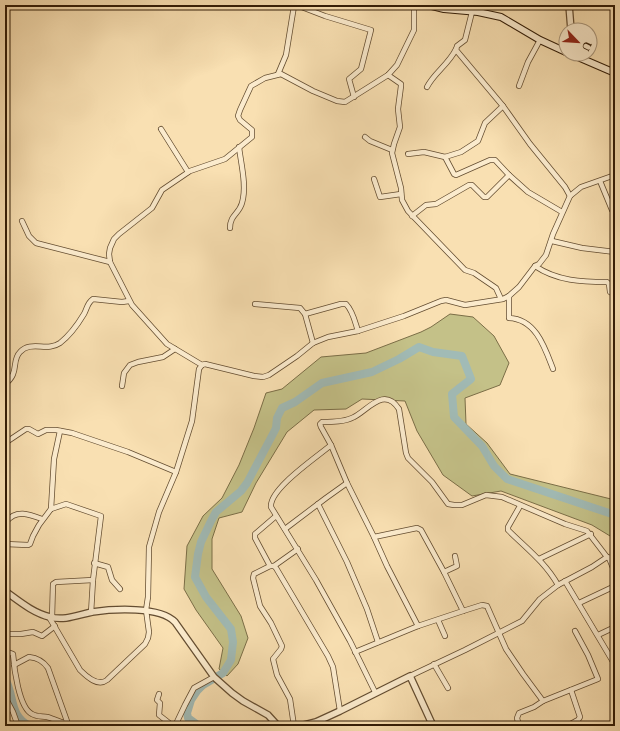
<svg xmlns="http://www.w3.org/2000/svg" width="620" height="731" viewBox="0 0 620 731" font-family="Cardo,serif">
<rect width="100%" height="100%" fill="#f9e0b2"/>
<filter id="stains"><feTurbulence type="fractalNoise" baseFrequency=".005" numOctaves="4"/><feColorMatrix values="0 0 0 0 .2 0 0 0 0 .09 0 0 0 0 .02 0 0 0 .5 -.17"/></filter>
<radialGradient id="worn" r=".72"><stop offset=".6" stop-color="#630" stop-opacity="0"/><stop offset="1" stop-color="#630" stop-opacity=".3"/></radialGradient>
<!-- green -->
<polygon fill="#c4c188" stroke="#7b6e47" points="450,314 473,317 494,336 509,363 500,385 465,398 466,424 487,443 510,474 615,500 615,539 592,525 501,491 472,496 443,475 417,431 405,401 362,399 346,409 314,410 287,432 256,483 242,512 219,518 212,539 212,569 241,616 248,638 238,664 227,676 219,669 223,648 196,610 184,589 187,546 203,516 222,498 239,465 254,428 266,393 282,389 321,357 366,353 421,332 431,327"/>
<g fill="none" stroke-linecap="round" stroke-linejoin="round">
<!-- river -->
<g stroke="#a1bbb6" stroke-width="8">
<path d="M5 678C15 697 9 716 30 726"/>
<polyline points="199,726 188,718 187,713 191,700 197,691 203,685 223,673 231,660 233,642 231,629 206,597 195,577 198,554 201,542 211,521 216,512 241,491 247,483 274,432 276,428 277,418 282,408 295,402 322,383 372,372 399,359 419,347 433,352 462,356 471,379 452,394 454,417 482,446 494,466 507,479 615,515"/>
</g>
<!-- minor casing -->
<g stroke="#644d31" stroke-width="6">
<g id="minor">
<polyline points="612,5 615,6"/>
<polyline points="472,12 465,40 457,46 456,50 503,106 530,144 565,187 570,196"/>
<polyline points="278,74 286,55 294,6 295,5 299,6 325,16 371,30 361,69 349,79 354,97"/>
<polyline points="388,75 401,84 401,86 398,109 400,127 394,144 392,153 401,188 402,200 408,211 465,270 474,273 496,288 501,299"/>
<polyline points="519,86 528,62 540,40"/>
<path d="M427 87C434 73 449 64 456 49"/>
<polyline points="161,129 188,172"/>
<polyline points="365,137 370,141 392,150"/>
<polyline points="408,154 424,152 445,157 461,152 478,141 485,123 503,106"/>
<polyline points="445,157 454,174 456,175 490,160 495,160 509,175 528,192 562,212"/>
<polyline points="374,179 380,197 401,194"/>
<polyline points="600,181 612,210 615,212"/>
<polyline points="412,216 426,205 436,204 469,185 472,185 484,197 487,197 509,175"/>
<polyline points="22,221 29,236 36,243 110,262"/>
<path d="M230 228C230 215 239 214 242 203 247 186 241 164 239 147"/>
<polyline points="552,241 582,248 615,252"/>
<path d="M535 266C557 281 582 282 607 282L609 284 610 292 615 295"/>
<path d="M509 296V318C536 319 545 348 553 369"/>
<polyline points="255,304 300,308 305,314 313,343"/>
<path d="M305 314 341 304H346C353 311 355 322 358 331"/>
<polyline points="202,365 167,344 132,305 110,262 109,254 110,248 114,239 119,234 152,208 162,190 190,171 225,159 252,137 252,130 240,120 238,116 240,110 251,86 265,78 281,74 313,91 337,101 345,102 388,75 397,65 414,30 414,5"/>
<path d="M5 384C20 373 11 361 20 352 31 340 47 352 60 343 69 336 78 324 84 314 87 309 87 303 93 299L122 302 129 301"/>
<polyline points="122,386 124,373 130,365 138,362 163,357 175,349"/>
<polyline points="5,443 26,429 29,429 38,434 46,430 56,430 72,433 128,452 176,472"/>
<path d="M331 445C317 457 269 489 271 507L316 580 350 641 375 692"/>
<polyline points="318,504 347,562 367,609 378,642"/>
<path d="M520 506 508 527V530C526 548 545 562 558 585"/>
<polyline points="51,509 66,504 101,516 93,580 91,613"/>
<polyline points="276,516 255,534 255,538 270,566 274,566 276,568 328,656 333,667 340,711"/>
<polyline points="285,529 326,498 347,483"/>
<polyline points="5,544 28,545 30,544 33,536 39,525 51,509 54,459 60,431"/>
<path d="M5 544 6 522C16 509 29 514 42 519"/>
<polyline points="609,558 615,573"/>
<polyline points="539,559 591,534"/>
<polyline points="94,563 108,567 112,580 120,589"/>
<polyline points="270,566 254,574 253,578 260,606 271,623 282,646 281,649 273,659 277,675 290,699 294,726"/>
<polyline points="274,566 298,549"/>
<polyline points="444,572 457,566 455,556"/>
<polyline points="565,581 615,665"/>
<polyline points="579,603 615,586"/>
<polyline points="463,611 482,605 487,606 506,649 523,674 543,701 598,679 588,655 575,631"/>
<path d="M49 617 80 670C87 677 98 687 107 680L145 644 148 638 149 632 146 610 148 597 149 547 159 512 176 472 192 421 199 369 202 365 205 364 254 376 263 377 269 375 297 356 313 343 328 337 358 331 404 316 441 301 446 300 465 305 503 299 509 296 519 287 535 266 539 264 546 255 553 234 570 196 581 187 615 175"/>
<polyline points="52,618 53,584 56,582 93,580"/>
<polyline points="438,620 445,636"/>
<path d="M418 626 387 566 374 537 347 483 331 445 321 427 320 424 322 422C332 422 345 422 354 417 368 410 384 386 399 409L406 453 408 458 432 482 448 504 454 505H462L486 495 502 497 565 524 587 531 607 557"/>
<polyline points="5,634 21,634 33,632 42,636 55,626"/>
<polyline points="598,635 615,627"/>
<path d="M5 651 13 654C14 668 19 708 32 714 37 717 42 716 47 717 54 719 61 722 68 724"/>
<polyline points="355,652 418,626 463,611 444,572 421,530 417,528 374,537"/>
<polyline points="434,664 448,688"/>
<path d="M14 665 29 657C38 658 43 661 48 668L68 724"/>
<polyline points="410,676 465,650 522,621 540,599 558,585 592,567 607,557 609,558 615,556"/>
<polyline points="159,694 157,700 160,703 159,715 173,726"/>
<polyline points="5,697 13,712 18,726"/>
<polyline points="175,726 185,705 194,688 214,677"/>
<polyline points="519,726 517,718 519,713 534,707 543,701"/>
<polyline points="567,726 578,720 580,717 571,690"/>
</g>
</g>
<!-- tertiary casing -->
<g stroke="#644d31" stroke-width="8">
<g id="tertiary">
<polyline points="569,5 571,30"/>
<path d="M5 591C19 601 33 613 50 617 64 621 78 615 92 612 113 609 160 606 175 622L214 677 232 693 243 701 268 715 278 726"/>
<polyline points="300,726 316,722 340,711 410,676 433,726"/>
</g>
</g>
<!-- secondary casing -->
<g stroke="#321c06" stroke-width="8">
<g id="secondary">
<polyline points="428,5 444,9 478,12 501,17 540,40 566,52"/>
<polyline points="571,54 615,73"/>
</g>
</g>
<!-- minor -->
<use href="#minor" stroke="#fbebcd" stroke-width="4.5"/>
<!-- tertiary -->
<use href="#tertiary" stroke="#fbebcd" stroke-width="5.5"/>
<!-- secondary -->
<use href="#secondary" stroke="#fbebcd" stroke-width="6"/>
</g>
<!-- margin -->
<rect width="620" height="731" fill="none" stroke="#f9e0b2" stroke-width="20"/>
<rect x="6" y="6" width="608" height="719" fill="none" stroke="#321c06" stroke-width="2"/>
<rect x="10" y="10" width="600" height="711" fill="none" stroke="#321c06"/>
<!-- north arrow -->
<g transform="translate(578 42) rotate(115)"><circle r="19" fill="#fbebcd" stroke="#ab987d"/>
<path d="M0-3L7 15L0 10L-7 15Z" fill="#8f2418"/>
<text y="-6" font-size="11" font-weight="bold" text-anchor="middle" fill="#321c06">U</text>
</g>
<rect width="100%" height="100%" filter="url(#stains)"/>
<rect width="100%" height="100%" fill="url(#worn)"/>
</svg>
